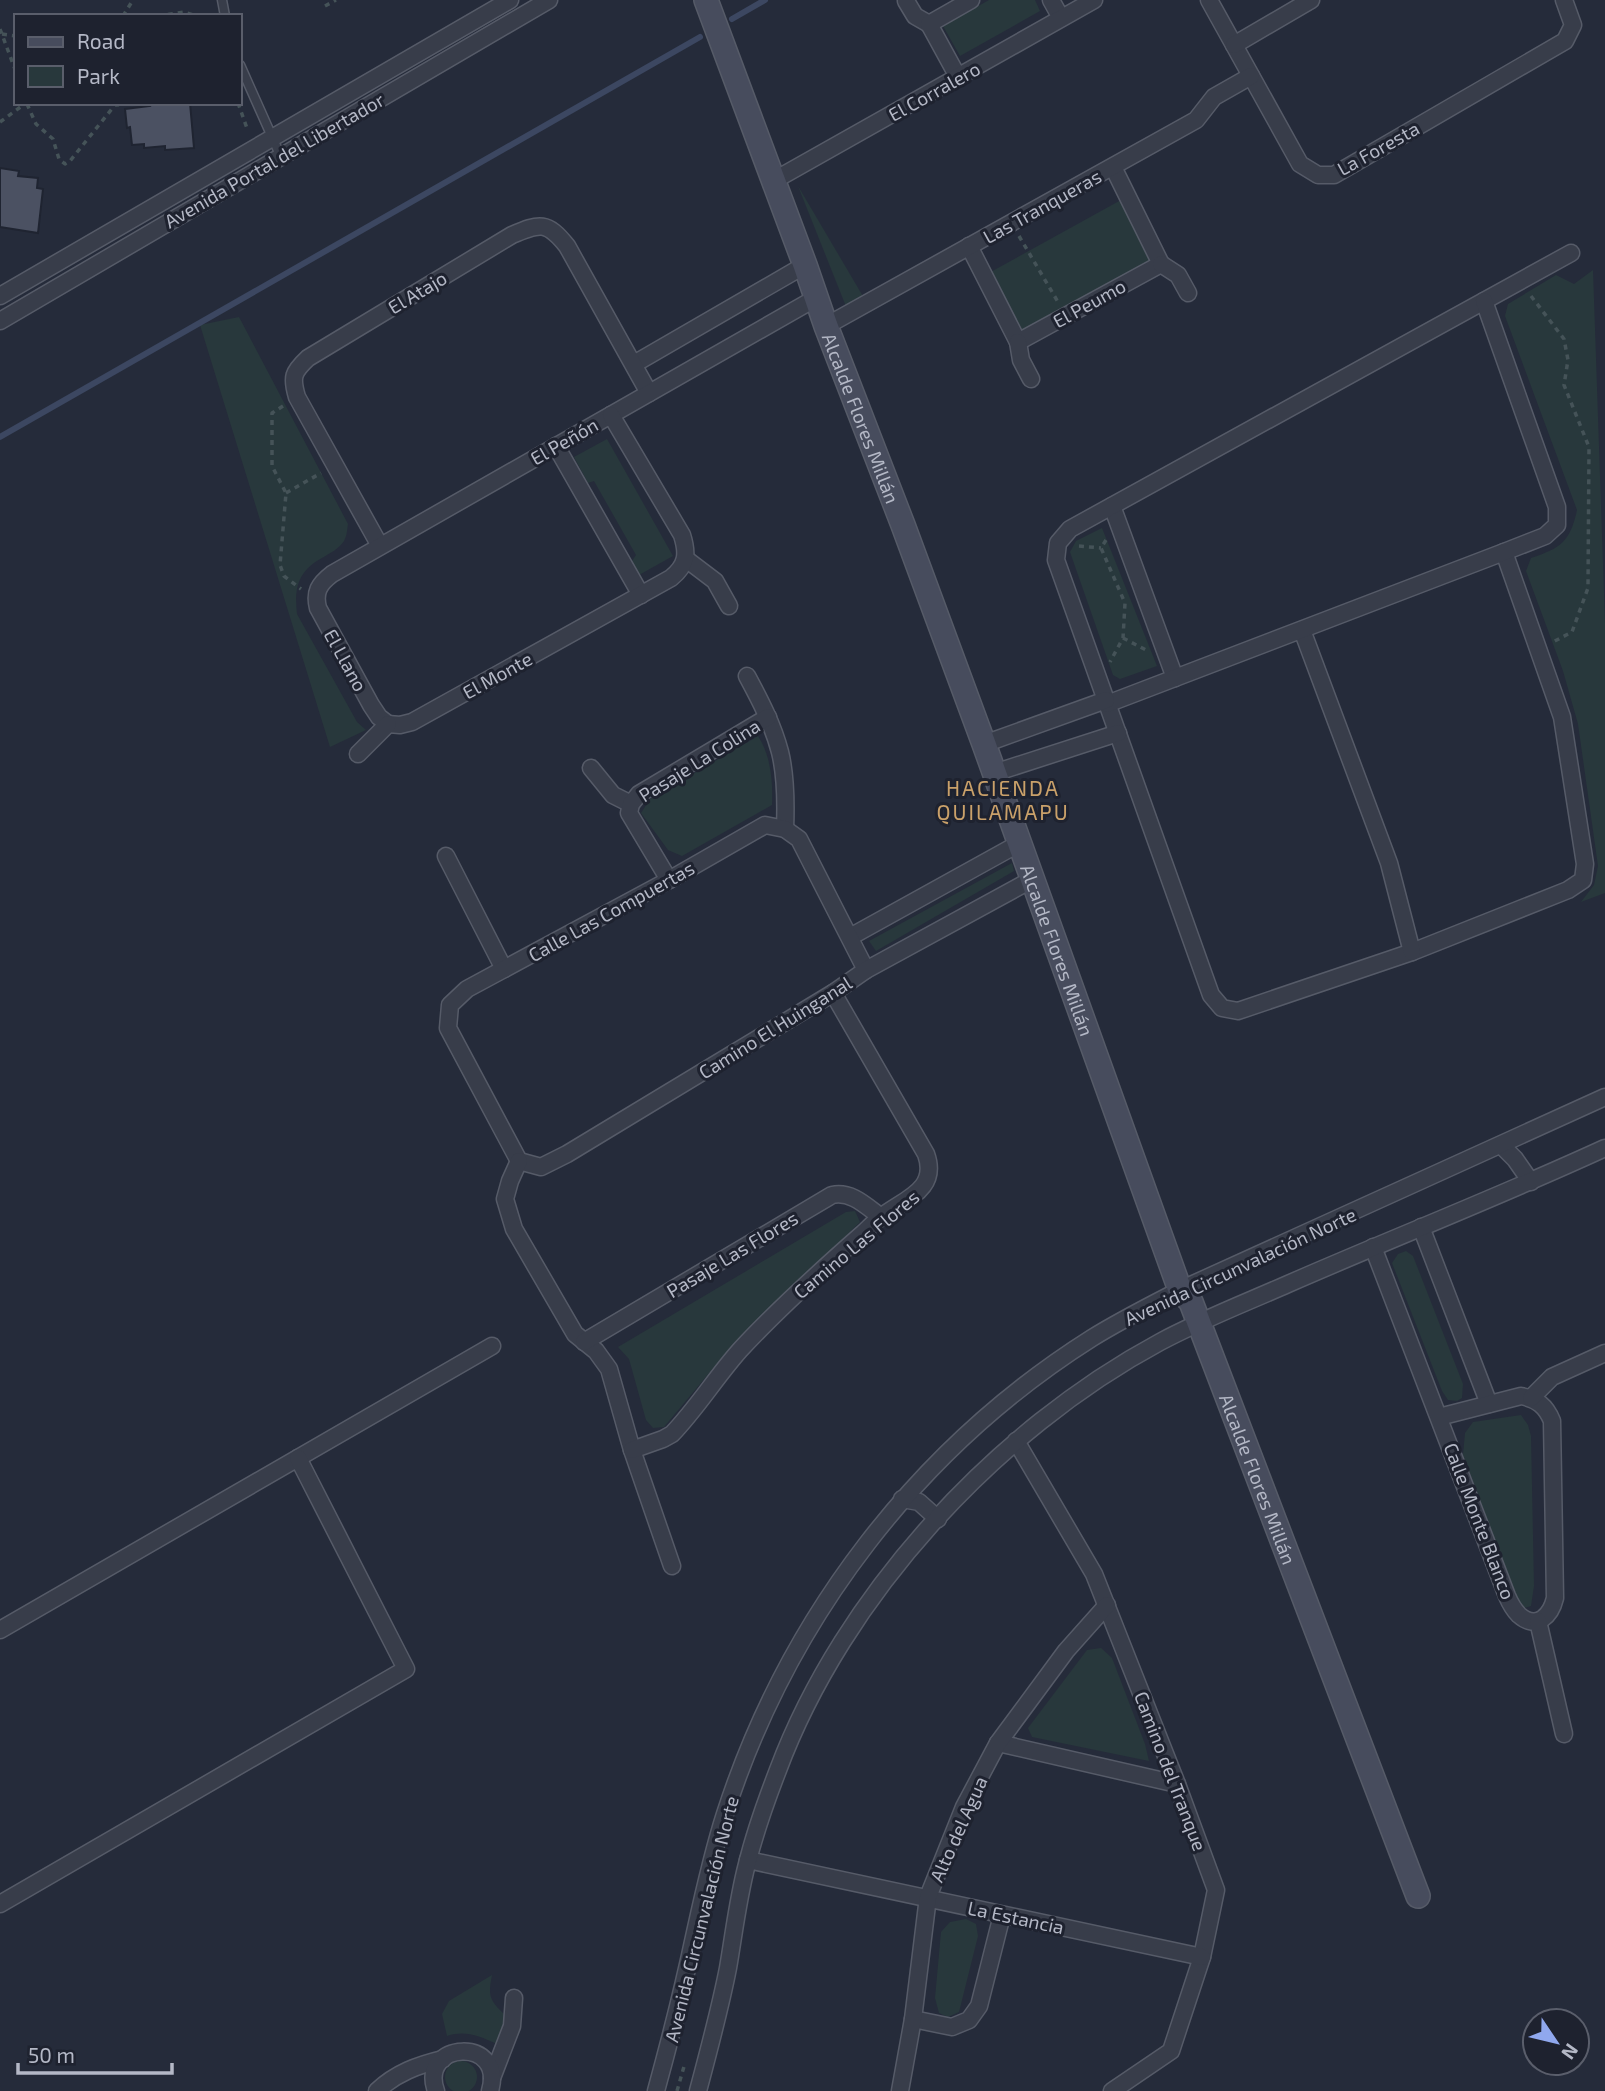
<svg xmlns="http://www.w3.org/2000/svg" width="1605" height="2091" viewBox="0 0 1605 2091" font-family="'Exo 2',sans-serif">
<rect width="100%" height="100%" fill="#252b3a"/>
<!-- green -->
<g fill="#28383c">
<polygon points="989,0 1035,0 1040,11 960,56 943,26"/>
<polygon points="798,186 864,298 847,309"/>
<polygon points="1121,200 1155,261 1020,335 987,274"/>
<path d="M1593 270 1605 623V893L1581 902 1594 885 1598 866 1578 724 1563 671 1526 571 1531 558C1561 548 1570 542 1577 510L1505 316 1508 304 1556 275 1574 284Z"/>
<path d="M239 317 348 524C347 530 347 536 344 541 339 549 330 553 322 558 298 571 294 588 297 614L357 722 366 730 330 747 200 325Z"/>
<polygon points="607,439 673,556 639,575 632,561 636,555 594,481 588,483 574,457"/>
<polygon points="1102,528 1157,666 1120,679 1113,675 1070,552 1076,541"/>
<path d="M758 736C771 756 773 782 772 805L682 856 668 850 641 813 650 799Z"/>
<polygon points="1012,863 1014,871 876,951 869,941"/>
<polygon points="855,1211 860,1222 726,1353 664,1427 653,1428 646,1420 629,1359 618,1347 846,1212"/>
<polygon points="1406,1251 1413,1256 1463,1384 1462,1398 1457,1401 1448,1400 1442,1391 1392,1263 1398,1254"/>
<polygon points="1521,1415 1528,1425 1531,1436 1534,1586 1531,1606 1524,1608 1517,1598 1463,1455 1465,1433 1473,1422"/>
<polygon points="1101,1648 1112,1658 1145,1744 1149,1761 1032,1737 1028,1728 1087,1650"/>
<polygon points="966,1919 976,1924 978,1936 959,2012 948,2017 939,2013 935,1998 941,1932 950,1922"/>
<path d="M492 1975C488 1995 489 2000 504 2014L505 2028 497 2044C479 2036 465 2030 447 2036L442 2014 449 2001Z"/>
<circle cx="461" cy="2077" r="16"/>
</g>
<g fill="none" stroke-linecap="round" stroke-linejoin="round">
<!-- stream -->
<g stroke="#3c4761" stroke-width="6">
<polyline points="732,19 765,0"/>
<polyline points="0,437 700,37"/>
</g>
</g>
<!-- building -->
<g fill="#4b5162" stroke="#1f2431" stroke-width="2">
<polygon points="149,103 190,103 194,148 165,150 165,146 144,148 144,144 132,145 130,127 127,128 125,109 150,106"/>
<polygon points="0,168 19,171 18,176 38,178 37,188 43,189 38,233 0,227"/>
</g>
<g fill="none" stroke-linecap="round" stroke-linejoin="round">
<!-- lane casing -->
<g stroke="#565b68" stroke-width="11">
<g id="lane">
<polyline points="222,0 225,16"/>
<polyline points="240,65 281,157"/>
</g>
</g>
<!-- street casing -->
<g stroke="#565b68" stroke-width="19">
<g id="street">
<polyline points="1051,0 1061,18"/>
<polyline points="1209,0 1300,164 1318,175 1334,175 1565,41 1573,25 1564,0"/>
<polyline points="906,1 915,16 929,24"/>
<polyline points="1234,45 1311,0"/>
<polyline points="958,77 929,24 971,0"/>
<polyline points="773,181 1094,0"/>
<polyline points="969,246 1018,342 1161,264 1113,167"/>
<polyline points="1161,264 1178,275 1188,293"/>
<polyline points="0,296 510,0"/>
<polyline points="0,321 549,0"/>
<polyline points="826,326 1196,120 1214,97 1251,76"/>
<polyline points="1018,342 1021,360 1031,379"/>
<polyline points="634,364 805,265"/>
<polyline points="556,446 641,595"/>
<polyline points="1112,506 1175,678"/>
<path d="M380 546 297 397C291 377 293 372 308 358L512 235C540 223 547 221 567 246L649 393"/>
<polyline points="1504,552 1562,717 1585,864 1583,880 1568,890 1412,952 1238,1011 1222,1008 1211,995 1056,560 1058,543 1070,529 1571,253"/>
<polyline points="686,559 715,581 729,606"/>
<polyline points="1302,630 1389,863 1412,952"/>
<path d="M747 676C760 700 773 725 780 752 786 776 786 804 785 829"/>
<polyline points="1107,704 1504,552 1545,536 1557,525 1557,507 1484,301"/>
<path d="M388 724 379 717 371 705 318 608C314 592 319 584 332 574L816 298"/>
<path d="M388 724 400 725 412 722 671 578C687 565 688 554 682 535L611 415"/>
<polyline points="984,744 1106,700"/>
<polyline points="358,754 388,724"/>
<polyline points="591,768 613,795 631,804"/>
<polyline points="994,773 1118,733"/>
<polyline points="446,856 504,969"/>
<polyline points="669,880 629,813 631,804 639,794 768,717"/>
<polyline points="850,937 1018,844"/>
<polyline points="1501,1145 1515,1159 1531,1182"/>
<polyline points="519,1161 448,1028 450,1005 467,989 669,880 765,825 785,829 799,839 866,970"/>
<polyline points="519,1161 541,1167 567,1154 833,993 866,970 1031,880"/>
<polyline points="519,1161 510,1181 505,1199 514,1229 575,1334 596,1351 609,1369 632,1450 672,1566"/>
<polyline points="1421,1227 1489,1404"/>
<path d="M1373 1247 1507 1596C1510 1603 1514 1610 1519 1615 1537 1631 1551 1615 1555 1598L1552 1421C1546 1406 1537 1399 1521 1396L1439 1417"/>
<path d="M584 1342 832 1195C852 1191 866 1206 881 1217"/>
<polyline points="1531,1398 1552,1377 1605,1353"/>
<polyline points="1016,1441 1094,1574 1177,1784 1216,1890 1202,1957 1171,2051 1112,2091"/>
<path d="M632 1450 663 1439 672 1434C697 1408 716 1377 740 1350 778 1309 819 1272 861 1235 868 1229 874 1222 881 1217 904 1199 939 1190 926 1154L833 993"/>
<polyline points="902,1499 919,1502 938,1519"/>
<polyline points="1538,1621 1564,1734"/>
<polyline points="0,1630 492,1346"/>
<polyline points="998,1743 1177,1784"/>
<polyline points="748,1860 1202,1957"/>
<polyline points="0,1904 406,1669 298,1458"/>
<polyline points="913,2019 952,2027 969,2020 979,2006 1002,1915"/>
<polyline points="492,2078 512,2026 514,1998"/>
<path d="M377 2091C396 2073 418 2065 443 2059"/>
<path d="M436 2091C418 2041 506 2036 490 2091"/>
<path d="M656 2091C670 2040 683 1989 694 1937 703 1896 712 1854 725 1814 788 1618 918 1448 1092 1338 1121 1320 1151 1305 1180 1290L1605 1097"/>
<path d="M698 2091C709 2050 720 2009 728 1968 734 1933 738 1898 747 1864 755 1832 766 1801 778 1770 843 1596 996 1430 1160 1342 1201 1320 1245 1303 1288 1284 1393 1238 1501 1196 1605 1148"/>
<polyline points="900,2091 913,2019 928,1897 964,1807 998,1743 1066,1651 1107,1605"/>
</g>
</g>
<!-- secondary casing -->
<g stroke="#565b68" stroke-width="26">
<g id="secondary">
<path id="s1" d="M706 0 805 265 826 326 903 525 984 744 1180 1290 1191 1302 1199 1323 1418 1896"/>
</g>
</g>
<!-- path -->
<g stroke="#455358" stroke-width="3.5" stroke-dasharray="5 5" stroke-linecap="butt">
<polyline points="325,6 336,0"/>
<polyline points="123,16 133,0"/>
<polyline points="158,16 184,12 197,16"/>
<polyline points="0,29 16,72"/>
<polyline points="2,34 16,36"/>
<polyline points="238,103 248,131"/>
<polyline points="27,104 36,124 53,139 59,159 65,164 70,161 115,105 126,104"/>
<polyline points="0,122 26,103"/>
<polyline points="1019,236 1058,302"/>
<polyline points="1531,296 1564,339 1568,360 1564,385 1589,447 1588,588 1572,632 1553,642"/>
<polyline points="283,406 272,413 272,466 286,493 280,565 284,576 301,589"/>
<polyline points="286,493 321,473"/>
<polyline points="1106,540 1101,548 1125,603 1123,638 1110,662"/>
<polyline points="1079,546 1101,548"/>
<polyline points="1123,638 1146,650"/>
<polyline points="677,2091 685,2063"/>
</g>
<!-- lane -->
<use href="#lane" stroke="#383d4a" stroke-width="8"/>
<!-- street -->
<use href="#street" stroke="#383d4a" stroke-width="16"/>
<!-- secondary -->
<use href="#secondary" stroke="#474c5d" stroke-width="23"/>
</g>
<g text-anchor="middle" dominant-baseline="central" stroke-width="6" stroke-linejoin="round" paint-order="stroke">
<!-- street labels -->
<g font-size="19" fill="#b4b8c6" stroke="#1e222f">
<text transform="translate(934 91) rotate(-29)">El Corralero</text>
<text transform="translate(1378 148) rotate(-29)">La Foresta</text>
<text transform="translate(274 160) rotate(-30)">Avenida Portal del Libertador</text>
<text transform="translate(1042 206) rotate(-29)">Las Tranqueras</text>
<text transform="translate(417 292) rotate(-31)">El Atajo</text>
<text transform="translate(1089 303) rotate(-29)">El Peumo</text>
<text stroke="none"><textPath href="#s1" startOffset="446">Alcalde Flores Millán</textPath></text>
<text transform="translate(564 441) rotate(-30)">El Peñón</text>
<text transform="translate(346 660) rotate(61)">El Llano</text>
<text transform="translate(497 675) rotate(-29)">El Monte</text>
<text transform="translate(699 760) rotate(-32)">Pasaje La Colina</text>
<text transform="translate(611 911) rotate(-29)">Calle Las Compuertas</text>
<text stroke="none"><textPath href="#s1" startOffset="1013">Alcalde Flores Millán</textPath></text>
<text transform="translate(775 1027) rotate(-32)">Camino El Huinganal</text>
<text transform="translate(856 1244) rotate(-40)">Camino Las Flores</text>
<text transform="translate(732 1254) rotate(-31)">Pasaje Las Flores</text>
<text transform="translate(1240 1266) rotate(-25)">Avenida Circunvalación Norte</text>
<text stroke="none"><textPath href="#s1" startOffset="1580">Alcalde Flores Millán</textPath></text>
<text transform="translate(1480 1521) rotate(69)">Calle Monte Blanco</text>
<text transform="translate(1171 1771) rotate(69)">Camino del Tranque</text>
<text transform="translate(958 1829) rotate(-66)">Alto del Agua</text>
<text transform="translate(1016 1917) rotate(12)">La Estancia</text>
<text transform="translate(701 1919) rotate(-76)">Avenida Circunvalación Norte</text>
</g>
<!-- neighbourhood labels -->
<g font-size="21" letter-spacing="2" fill="#caa16a" stroke="#1e222f">
<text x="1003" y="787">HACIENDA<tspan x="1003" dy="24">QUILAMAPU</tspan></text>
</g>
</g>
<!-- legend -->
<rect x="14" y="14" width="228" height="91" fill="#1e222f" stroke="#5a5e6b" stroke-width="2"/>
<rect x="28" y="37" width="35" height="10" fill="#474c5d" stroke="#5a5e6b" stroke-width="2"/>
<text x="77" y="49" font-size="21" fill="#b4b8c6">Road</text>
<rect x="28" y="66" width="35" height="21" fill="#28383c" stroke="#5a5e6b" stroke-width="2"/>
<text x="77" y="84" font-size="21" fill="#b4b8c6">Park</text>
<!-- north arrow -->
<g transform="translate(1556 2042) rotate(125)"><circle r="33" fill="#1e222f" stroke="#5a5e6b" stroke-width="2"/>
<path d="M0-5L12 26L0 18L-12 26Z" fill="#90a8ee"/>
<text y="-10" font-size="19" font-weight="bold" text-anchor="middle" fill="#b4b8c6">N</text>
</g>
<!-- scale -->
<path d="M18 2063v10h154v-10" fill="none" stroke="#b4b8c6" stroke-width="3.5"/>
<text x="28" y="2063" font-size="21" fill="#b4b8c6" stroke="#1e222f" stroke-width="5" paint-order="stroke">50 m</text>
</svg>
